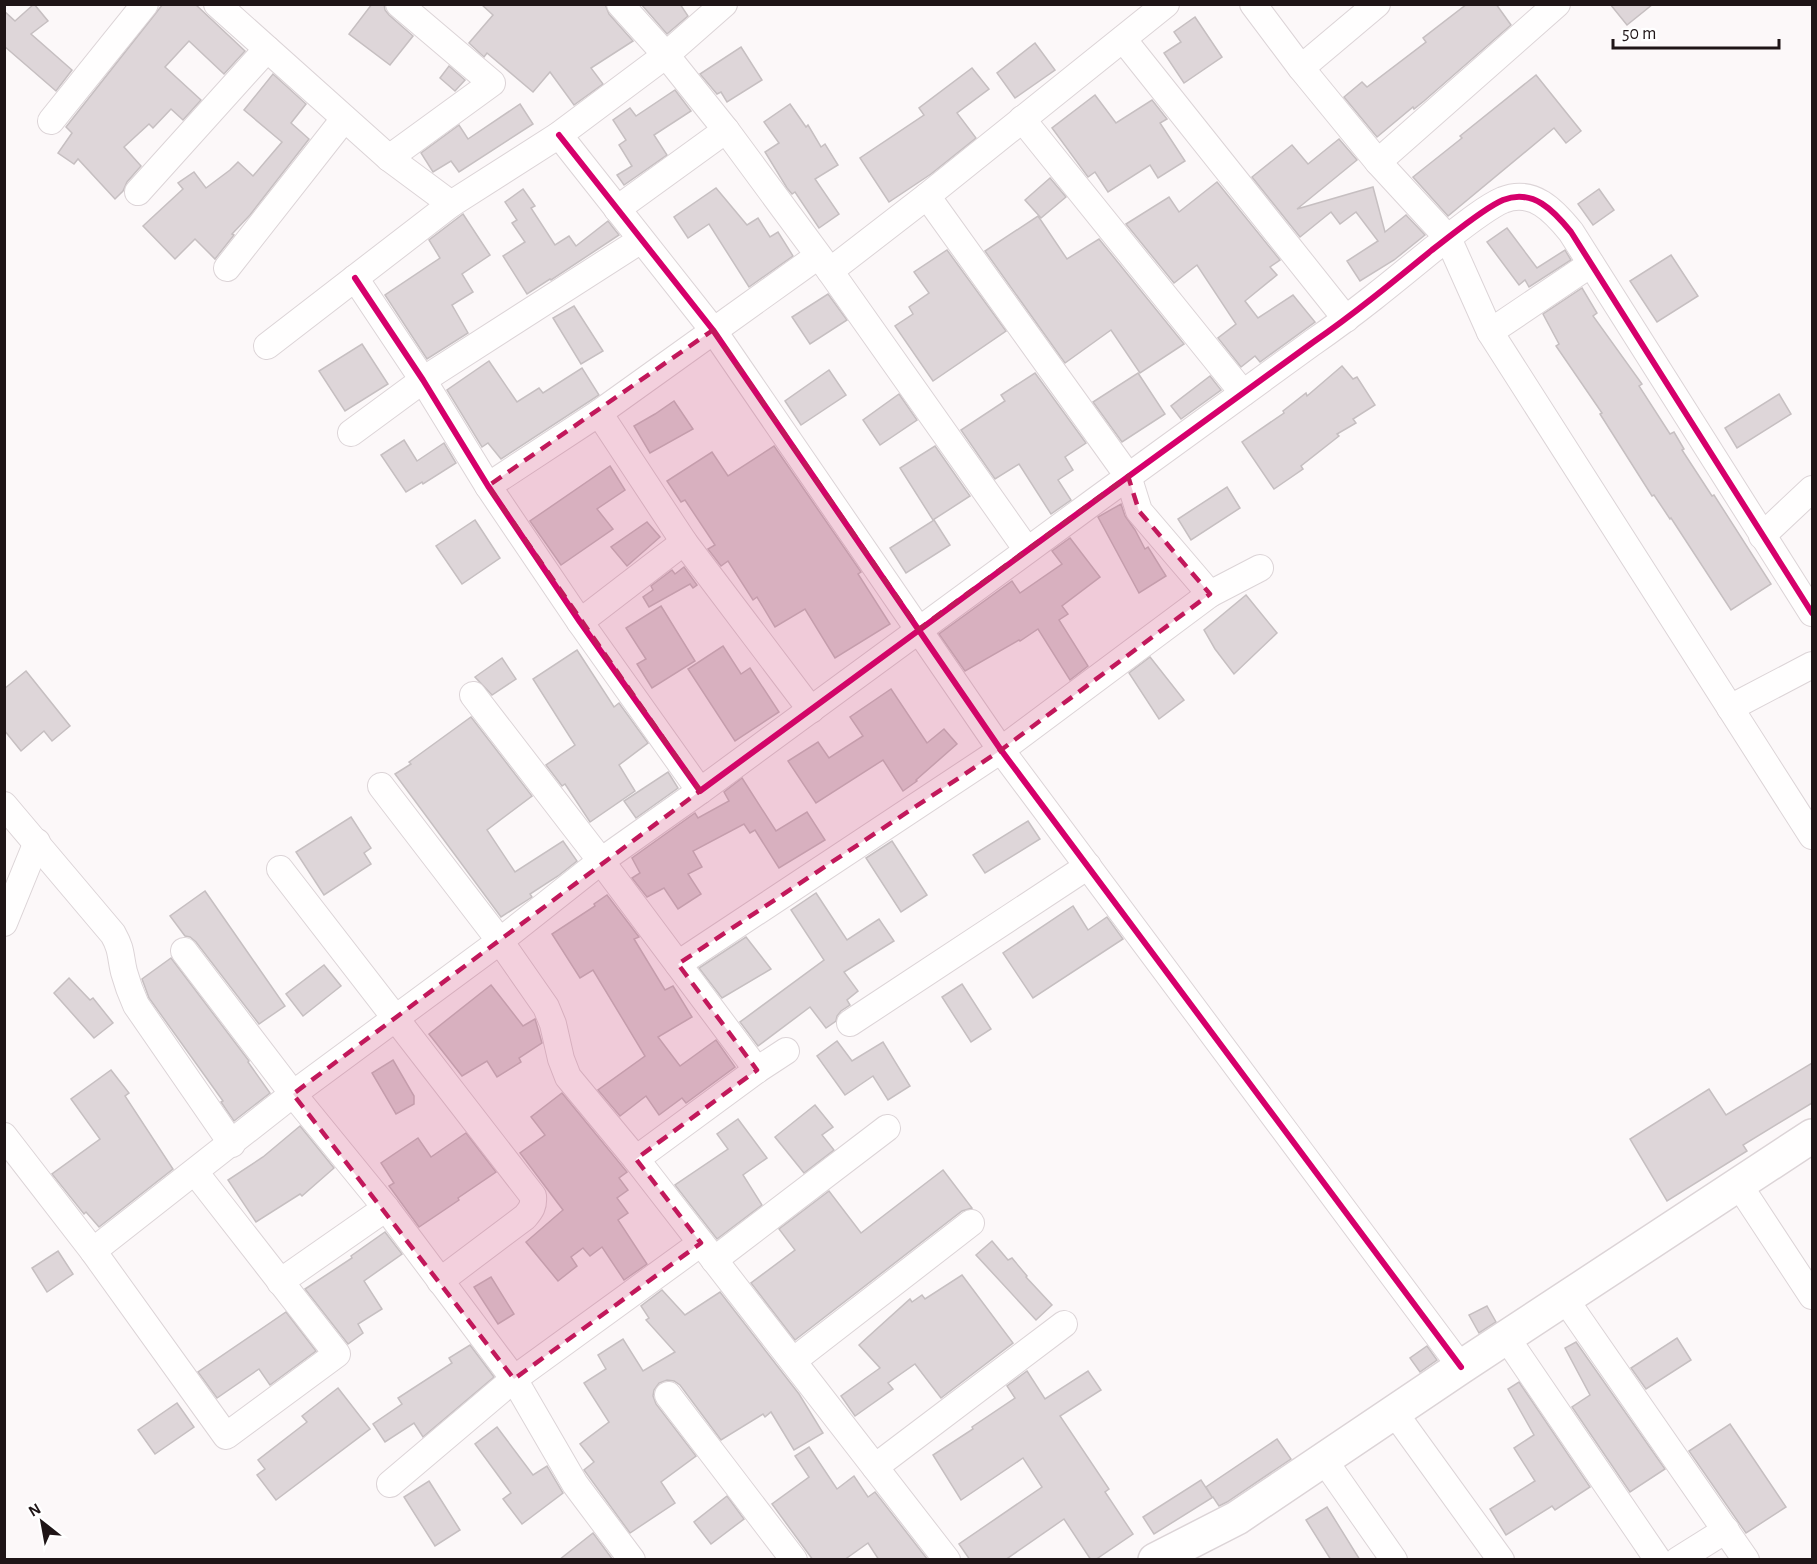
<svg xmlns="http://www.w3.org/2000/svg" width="1817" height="1564" viewBox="0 0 1817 1564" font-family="'Alegreya Sans',sans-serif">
<rect width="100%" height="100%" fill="#fcf8f9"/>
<!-- building -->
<g fill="#ded6d9" stroke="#c6bfc1" stroke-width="1.5">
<polygon points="34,4 48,21 31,34 72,70 56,91 4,46 4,11 15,21"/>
<polygon points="163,4 195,4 245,51 224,74 189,41 165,67 201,100 183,120 171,109 153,128 149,124 124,147 141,166 127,182 123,191 115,199 78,159 74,164 58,153 72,133 66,127"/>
<polygon points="372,4 384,4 385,10 389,15 413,36 390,65 349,34"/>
<polygon points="481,4 605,4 609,14 633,41 591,68 603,84 574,105 550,72 533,92 487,53 484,57 469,43 493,15"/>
<polygon points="641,4 680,4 688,16 667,34"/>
<polygon points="1467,4 1496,4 1511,25 1424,101 1414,109 1413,107 1377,137 1344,97 1362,82 1367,87 1426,42 1423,38"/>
<polygon points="1610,4 1653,4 1627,25"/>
<polygon points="1195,17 1222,57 1184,83 1164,53 1181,42 1174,32"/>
<polygon points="1035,43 1055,70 1015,98 997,73"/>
<polygon points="741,47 762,80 727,102 721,92 717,94 700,74"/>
<polygon points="449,66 465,80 455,91 440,78"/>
<polygon points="972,68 989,89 957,113 976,138 931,174 889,202 860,158 924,115 919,108"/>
<polygon points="273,74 306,104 291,123 309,139 250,215 232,234 234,235 215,259 195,239 175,259 143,226 183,189 178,183 194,172 206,188 230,170 238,162 253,176 282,142 244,110"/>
<polygon points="1536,75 1581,131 1566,143 1554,128 1448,216 1413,177 1462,138 1460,136"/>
<polygon points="675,90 691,111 654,135 667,155 624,185 617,175 632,166 619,145 626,140 613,120 630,108 636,116"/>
<polygon points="1095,95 1116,123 1152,100 1167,119 1160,123 1185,161 1158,178 1150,165 1108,192 1095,172 1088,177 1052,128"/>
<polygon points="520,104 533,124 459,172 451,161 433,172 421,153 459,125 468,139"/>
<polygon points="790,104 806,127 808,125 821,147 825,144 838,165 815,179 839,214 819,228 795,192 792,194 787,188 765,152 779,143 764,122"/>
<polygon points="1339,139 1357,160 1297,209 1373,187 1385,232 1406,215 1425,235 1394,260 1360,281 1347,261 1378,241 1356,212 1340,224 1331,212 1300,237 1252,177 1292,145 1308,164"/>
<polygon points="1050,178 1066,197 1041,218 1025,200"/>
<polygon points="1217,182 1280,260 1270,267 1277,275 1245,301 1258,318 1293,295 1315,322 1260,362 1255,356 1241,367 1218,338 1236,324 1197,265 1174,283 1126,224 1169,197 1179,212"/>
<polygon points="716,188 747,225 758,218 770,237 778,232 793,256 749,287 709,224 688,238 674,217"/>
<polygon points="523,189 535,206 531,208 555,245 569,236 576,246 608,221 619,235 551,280 550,279 527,294 503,256 525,242 512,223 517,220 505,202"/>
<polygon points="1599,189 1614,210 1593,225 1578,204"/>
<polygon points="463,214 490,255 462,274 473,292 452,305 468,333 427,359 385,295 440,258 429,240"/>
<polygon points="1038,216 1067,259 1099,239 1184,344 1140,373 1111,330 1065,363 985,251"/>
<polygon points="1507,228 1537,268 1565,250 1571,260 1529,287 1525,280 1519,285 1487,242"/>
<polygon points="947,250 1006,331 933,381 895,326 913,314 909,307 929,293 914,272"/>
<polygon points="1671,255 1698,296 1657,322 1630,281"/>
<polygon points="1582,288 1597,313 1593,316 1642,384 1639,386 1670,434 1674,432 1684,449 1682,450 1712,496 1714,495 1771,584 1731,610 1671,518 1670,519 1654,495 1652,496 1600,414 1602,413 1556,346 1559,344 1543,314"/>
<polygon points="828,294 847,320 810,344 792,317"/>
<polygon points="574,306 603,351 581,364 553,318"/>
<polygon points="362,344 388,384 345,411 319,371"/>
<polygon points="489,361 517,402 539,388 543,393 582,368 599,395 501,459 488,443 482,447 447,390"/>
<polygon points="1342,366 1353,379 1357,377 1375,405 1353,419 1356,423 1337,434 1339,436 1301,466 1303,469 1274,489 1242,442 1284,413 1283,411 1306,393 1307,396"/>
<polygon points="829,370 846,395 801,425 785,401"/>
<polygon points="1035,373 1086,443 1065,457 1073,470 1058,480 1071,500 1051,514 1019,464 995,479 961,430 1005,401 1001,395"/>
<polygon points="1138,373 1165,414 1122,442 1093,402"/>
<polygon points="1210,376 1221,390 1181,419 1171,406"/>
<polygon points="899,394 917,420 880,445 863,420"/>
<polygon points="1779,394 1791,414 1737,448 1725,428"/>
<polygon points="674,401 693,429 650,453 634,426 655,414"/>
<polygon points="404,440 417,461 444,443 456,463 423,484 422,482 406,492 381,455"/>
<polygon points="774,446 861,572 858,574 890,624 835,658 805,609 775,627 757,597 753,600 728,561 721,566 708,549 715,545 685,500 681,502 667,481 712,452 728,476"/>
<polygon points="935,446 970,496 933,520 900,468"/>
<polygon points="610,466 625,490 597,509 613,529 561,565 530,521"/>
<polygon points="1227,487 1240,508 1191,540 1178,519"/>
<polygon points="1121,504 1125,516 1135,530 1145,549 1148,547 1166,576 1139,593 1098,517"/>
<polygon points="475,520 500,558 462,584 436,546"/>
<polygon points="934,520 950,545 906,573 890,548"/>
<polygon points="647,522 660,537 627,566 611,547"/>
<polygon points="1070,538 1100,577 1062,606 1068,614 1059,620 1088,666 1070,680 1038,629 1020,641 1019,640 965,671 939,634 1012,581 1020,593 1062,564 1052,551"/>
<polygon points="684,567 697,585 693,588 690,584 649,607 643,597 653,590 651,586 672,570 675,574"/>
<polygon points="1246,595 1277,633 1234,674 1215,649 1204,630"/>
<polygon points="661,606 695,661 652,688 637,664 646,659 626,628"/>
<polygon points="723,646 741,674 750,668 779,712 735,741 688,669"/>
<polygon points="577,650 614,707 619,703 648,743 619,765 635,791 590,822 565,784 562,786 546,765 575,745 533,679"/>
<polygon points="1150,657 1184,700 1159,719 1129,673"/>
<polygon points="502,658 516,679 492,695 475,677"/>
<polygon points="26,671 70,726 52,741 44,731 21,751 4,730 4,689"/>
<polygon points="891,689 927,743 944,729 957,744 916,780 917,781 903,791 883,760 816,803 788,761 818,742 829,758 863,736 850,717"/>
<polygon points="471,717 532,796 487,830 515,872 563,841 577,861 558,876 530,894 532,897 529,899 501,917 395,774 411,764 409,762"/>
<polygon points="668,772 678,788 636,818 624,801"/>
<polygon points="742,778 776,831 807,812 825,840 779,868 755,830 750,833 744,824 693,851 702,867 688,874 701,894 678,909 664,888 647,897 632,878 640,873 632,858 695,813 698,818 729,801 724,792"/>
<polygon points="351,817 371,848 364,853 371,864 324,895 296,852"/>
<polygon points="1028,821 1040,839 985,873 973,855"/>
<polygon points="892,841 927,895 901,912 866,858"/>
<polygon points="205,891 285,1006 259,1024 196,942 190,937 185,936 170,916"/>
<polygon points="816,893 847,940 879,919 894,941 844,972 858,991 847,1000 850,1005 841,1011 837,1016 836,1021 826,1028 810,1007 758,1046 740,1022 824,960 791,910"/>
<polygon points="607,895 639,937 634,939 665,990 673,986 692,1017 658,1037 680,1066 716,1040 735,1067 686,1103 682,1098 659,1115 646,1096 620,1116 598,1090 645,1056 593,970 580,978 552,934 595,906 594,904"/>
<polygon points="1073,906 1088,930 1107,917 1123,939 1033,998 1003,953"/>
<polygon points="746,937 771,969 722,998 699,968"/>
<polygon points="171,958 249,1061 248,1062 270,1093 234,1121 221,1102 223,1101 149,998 145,987 142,979"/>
<polygon points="324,965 341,986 303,1016 286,994"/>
<polygon points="69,978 90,1000 93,998 113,1023 94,1038 54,993"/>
<polygon points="962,984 991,1029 971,1042 942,997"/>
<polygon points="491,985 523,1026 535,1019 542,1043 519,1058 521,1062 497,1077 487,1061 462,1076 429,1034"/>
<polygon points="837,1041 852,1061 883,1042 910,1086 888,1100 873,1076 845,1095 817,1056"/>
<polygon points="393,1060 414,1096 414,1104 396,1114 372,1073"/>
<polygon points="1812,1063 1812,1103 1743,1145 1747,1151 1667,1201 1630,1139 1709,1089 1726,1115"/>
<polygon points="111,1070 129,1093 125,1096 173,1169 99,1227 86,1212 84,1214 52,1174 100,1139 71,1099"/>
<polygon points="562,1093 627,1172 619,1178 628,1190 617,1198 628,1213 618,1220 647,1264 624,1280 602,1247 590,1256 583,1248 571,1257 577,1266 558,1281 526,1242 563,1210 520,1153 545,1135 531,1117"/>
<polygon points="815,1105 833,1127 822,1135 834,1150 804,1173 775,1137"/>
<polygon points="738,1119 767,1158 743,1175 762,1205 717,1239 675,1185 728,1149 717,1134"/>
<polygon points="300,1126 334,1168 302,1196 300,1194 256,1222 228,1180 263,1157"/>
<polygon points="466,1133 496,1172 458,1198 459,1200 419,1227 389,1186 394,1183 381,1163 418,1138 431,1157"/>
<polygon points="943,1170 972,1208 962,1211 795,1340 751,1283 795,1250 779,1229 829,1191 861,1233"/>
<polygon points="385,1232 402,1254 364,1281 382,1309 358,1324 363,1333 348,1344 305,1289 352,1258 351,1256"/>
<polygon points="992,1241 1008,1260 1012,1258 1027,1276 1026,1277 1052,1305 1036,1320 976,1255"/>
<polygon points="58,1251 73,1274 47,1292 32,1268"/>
<polygon points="962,1275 1013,1343 941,1398 915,1364 888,1383 893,1389 855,1416 841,1396 880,1368 859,1345 910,1299 912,1302 922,1295 925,1299"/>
<polygon points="491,1277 514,1314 498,1324 474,1287"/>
<polygon points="662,1290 685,1315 720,1292 799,1394 823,1433 794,1450 771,1412 765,1417 763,1414 721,1440 680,1385 674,1381 667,1380 659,1383 654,1390 653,1396 656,1404 696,1456 661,1482 675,1503 630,1533 584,1470 594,1462 580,1444 609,1422 584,1383 606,1369 598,1355 623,1339 643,1371 675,1352 646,1320 649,1318 641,1306"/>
<polygon points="1487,1306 1496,1322 1479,1333 1469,1315"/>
<polygon points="286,1312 316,1351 270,1385 259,1369 217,1398 198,1372"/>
<polygon points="1677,1338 1691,1360 1646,1389 1631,1368"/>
<polygon points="1576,1342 1665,1469 1630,1492 1572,1407 1590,1395 1565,1348"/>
<polygon points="470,1345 494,1377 423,1437 414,1423 385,1442 373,1424 402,1404 398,1398 452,1363 449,1358"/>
<polygon points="1427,1346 1437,1360 1420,1372 1410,1358"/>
<polygon points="1027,1371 1045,1399 1088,1371 1101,1390 1060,1416 1109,1489 1105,1492 1133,1534 1095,1560 1091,1560 1064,1519 1005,1560 970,1560 959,1544 1042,1487 1023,1458 961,1500 933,1455 973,1429 972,1427 1015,1398 1007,1386"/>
<polygon points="1519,1382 1590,1487 1555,1510 1552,1506 1506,1535 1490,1509 1535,1481 1514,1448 1534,1435 1508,1389"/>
<polygon points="338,1388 370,1429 276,1500 257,1475 265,1469 258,1460 307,1422 302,1416"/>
<polygon points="177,1403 194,1427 155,1454 138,1430"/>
<polygon points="1730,1424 1786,1507 1746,1533 1689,1451"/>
<polygon points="497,1427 533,1475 547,1466 563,1493 522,1524 503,1499 511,1493 475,1444"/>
<polygon points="1277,1439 1291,1459 1227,1502 1219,1506 1213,1497 1154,1534 1143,1517 1201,1480 1212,1497 1206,1487"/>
<polygon points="809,1447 837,1489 854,1476 868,1497 875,1492 928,1560 879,1560 868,1543 844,1560 813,1560 772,1504 809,1477 795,1456"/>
<polygon points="429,1481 460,1530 435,1546 404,1497"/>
<polygon points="727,1496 744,1519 711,1544 694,1522"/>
<polygon points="1327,1507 1360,1560 1331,1560 1306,1520"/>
<polygon points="593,1533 613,1560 559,1560"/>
</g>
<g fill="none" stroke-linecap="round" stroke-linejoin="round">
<!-- minor casing -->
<g stroke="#dcd4d7" stroke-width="28">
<g id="minor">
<polyline points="217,4 389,158 451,204 559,135 666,55 724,4"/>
<polyline points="620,4 666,55 726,130 830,271 927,196 1166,4"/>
<polyline points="1253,4 1301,68 1378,162 1448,238 1490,332 1812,836"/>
<polyline points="1123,39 1346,319"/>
<polyline points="1301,68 1377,4"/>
<polyline points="1022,119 1243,393"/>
<polyline points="51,121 145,4"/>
<polyline points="559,135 713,330 1001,750 1461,1367"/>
<polyline points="389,158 492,83 399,4"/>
<polyline points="1378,162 1557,4"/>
<polyline points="138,192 267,49"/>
<polyline points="927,196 1128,476 1139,511 1210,594"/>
<polyline points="617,209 726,130"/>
<polyline points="227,268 344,119"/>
<polyline points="830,271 1027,550"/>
<path d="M355 278 423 380 488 486 580 622 700 791C904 641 1107 491 1312 343 1354 314 1393 282 1432 250 1451 236 1482 209 1503 200 1533 188 1554 211 1571 232L1812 613"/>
<polyline points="1490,332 1591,264"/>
<polyline points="267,346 451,204"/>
<polyline points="599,413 684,542 811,710"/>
<polyline points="351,433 423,380 641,240"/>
<polyline points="488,486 599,413 818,256"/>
<polyline points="1762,536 1812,489"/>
<polyline points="580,622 684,542"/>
<polyline points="473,695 601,861 757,1070"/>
<polyline points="1730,708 1812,665"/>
<polyline points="381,786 500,941 546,1007 553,1024 561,1059 568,1077 636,1159 947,1560"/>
<path d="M4 805 113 934C122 950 120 955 124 972 127 983 131 994 136 1005L232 1144"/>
<path d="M280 869 533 1196C534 1206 531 1210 525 1217L440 1281"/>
<polyline points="4,923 37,842"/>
<polyline points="184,951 293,1094 386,1208 514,1379 575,1484 632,1560"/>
<polyline points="678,964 1001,750 1210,594 1260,568"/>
<polyline points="850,1023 1088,866"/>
<polyline points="4,1136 93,1251 293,1094 500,941 601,861 700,791"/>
<polyline points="636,1159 757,1070 786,1051"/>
<polyline points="1739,1185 1812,1296"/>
<polyline points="93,1251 226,1436 337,1354 195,1172"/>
<polyline points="714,1260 887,1128"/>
<polyline points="280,1282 386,1208"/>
<polyline points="1565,1299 1746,1560"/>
<polyline points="1506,1337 1658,1560"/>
<polyline points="793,1361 971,1223"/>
<polyline points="668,1395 794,1560"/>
<polyline points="1394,1412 1501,1560"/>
<polyline points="1324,1460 1394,1560"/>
<polyline points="875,1467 1064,1324"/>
<polyline points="390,1484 514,1379 701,1243"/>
<polyline points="1678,1560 1726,1530"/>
</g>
</g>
<!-- tertiary casing -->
<g stroke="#dcd4d7" stroke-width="36">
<polyline id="tertiary" points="1155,1560 1237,1518 1461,1367 1812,1136"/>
</g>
<!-- minor -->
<use href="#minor" stroke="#fffefe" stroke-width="26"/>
<!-- tertiary -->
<use href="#tertiary" stroke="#fffefe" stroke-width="33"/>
<!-- cycleway casing -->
<g stroke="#fff" stroke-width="10">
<g id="cycleway">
<polyline points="559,135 713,330 1001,750 1461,1367"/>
<path d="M355 278 423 380 488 486 580 622 700 791C904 641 1107 491 1312 343 1354 314 1393 282 1432 250 1451 236 1482 209 1503 200 1533 188 1554 211 1571 232L1812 613"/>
</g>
</g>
<!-- cycleway -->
<use href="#cycleway" stroke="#d6006c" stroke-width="6"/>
</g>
<!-- marked area -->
<path fill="#c2185b" fill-opacity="0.2" stroke="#c2185b" stroke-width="4.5" stroke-dasharray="12 8" stroke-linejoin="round" d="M713 330 919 629 1128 476 1139 511 1210 594 1001 750 678 964 757 1070 636 1159 701 1243 514 1379 293 1094 700 791 488 486Z"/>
<!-- border -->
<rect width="1817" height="1564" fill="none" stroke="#1f1517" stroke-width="12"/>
<!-- north arrow -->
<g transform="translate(42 1522) rotate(329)" stroke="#ffffff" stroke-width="4.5" paint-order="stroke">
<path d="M0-4.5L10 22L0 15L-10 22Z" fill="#1f1517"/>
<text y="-9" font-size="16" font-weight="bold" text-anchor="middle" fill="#1f1517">N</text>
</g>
<!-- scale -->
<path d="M1613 39v9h166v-9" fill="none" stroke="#1f1517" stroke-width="3"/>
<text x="1622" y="39" font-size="18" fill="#1f1517" stroke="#ffffff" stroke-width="4.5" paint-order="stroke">50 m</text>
</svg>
